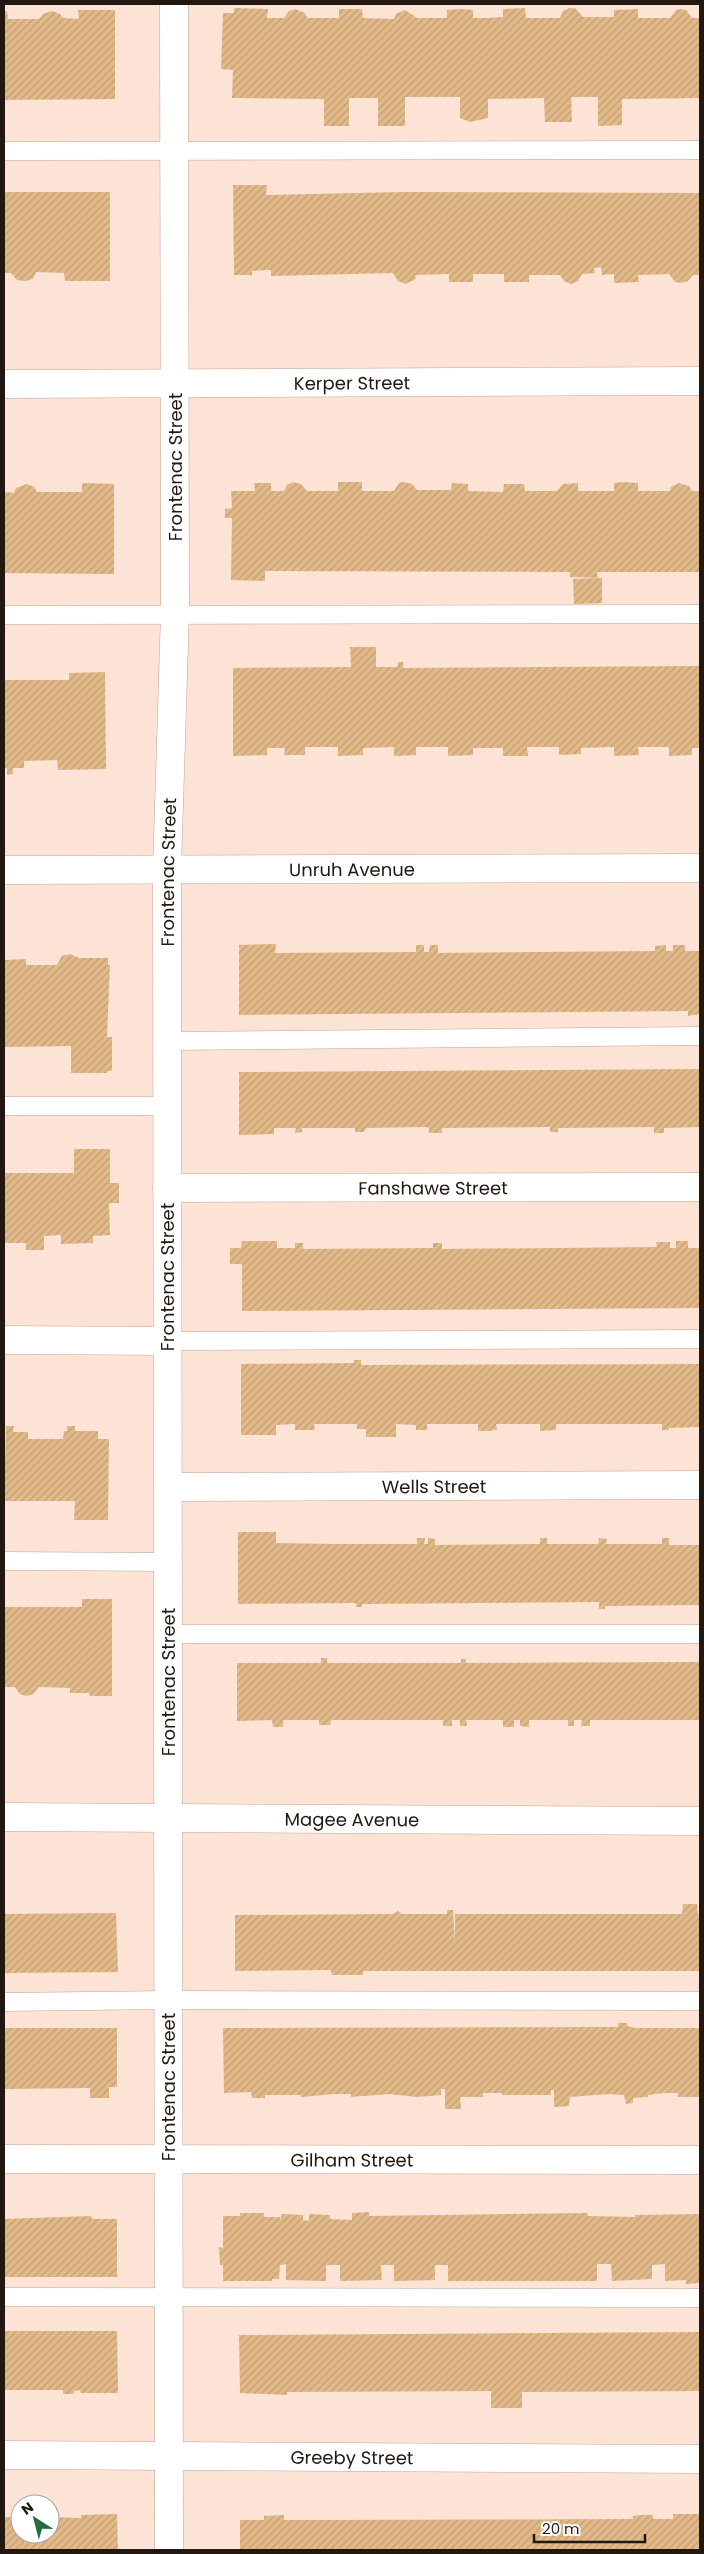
<svg xmlns="http://www.w3.org/2000/svg" width="704" height="2554" viewBox="0 0 704 2554" font-family="Poppins,sans-serif">
<defs>
<pattern id="building-hatch" width="6" height="6" patternUnits="userSpaceOnUse" patternTransform="scale(1.25)"><rect width="6" height="6" fill="#e2b988"/><path d="M-1 1l2-2M0 6l6-6M5 7l2-2" fill="none" stroke="#c29e74"/></pattern>
</defs>
<rect width="100%" height="100%" fill="#fce3d5"/>
<!-- building -->
<g fill="url(#building-hatch)">
<polygon points="234,8 268,9 267,18 284,18 289,11 295,9 305,13 307,18 339,18 339,9 362,9 363,18 394,19 396,14 405,10 417,18 447,18 447,10 461,9 473,10 473,18 488,18 503,17 503,9 525,8 526,18 560,18 563,11 570,8 575,8 583,17 614,17 614,10 638,9 638,18 670,18 676,10 681,9 686,10 692,18 700,18 700,98 622,99 622,125 598,126 598,97 571,97 572,122 545,122 544,98 488,99 488,118 470,122 460,118 460,97 405,97 405,126 378,126 378,98 349,98 349,126 324,126 324,99 232,98 233,70 221,69 223,13 234,13"/>
<polygon points="78,10 115,10 115,99 4,100 4,11 7,11 8,19 39,19 43,14 52,11 60,14 63,18 79,19"/>
<polygon points="233,185 267,185 266,195 404,192 700,193 700,275 693,275 688,281 682,283 675,282 669,274 638,275 639,282 614,283 614,274 602,275 601,267 594,268 595,273 582,274 578,281 571,284 564,281 560,275 529,275 529,282 504,282 504,274 473,274 473,282 449,282 449,274 415,275 416,279 405,284 398,281 393,273 271,276 271,270 267,270 252,271 252,275 234,275"/>
<polygon points="4,192 110,192 110,281 65,281 64,273 36,272 33,279 25,281 17,280 11,273 4,273"/>
<polygon points="293,482 301,484 307,491 338,491 338,482 362,482 362,491 394,491 399,483 403,482 412,484 417,490 451,490 452,483 468,484 468,491 503,492 504,484 524,484 525,491 557,491 563,484 578,483 578,491 614,491 614,483 624,482 638,483 638,491 670,491 671,487 679,483 689,486 692,491 700,491 700,572 597,572 598,578 570,577 570,572 265,571 265,581 231,580 232,518 225,518 225,509 232,508 231,491 255,491 254,483 271,483 271,491 284,491 287,485"/>
<polygon points="82,483 114,484 114,574 4,573 4,492 14,493 16,488 27,484 34,487 37,492 82,492"/>
<polygon points="602,578 602,603 574,604 573,579"/>
<polygon points="350,647 376,647 376,667 398,667 398,662 403,662 403,668 700,666 700,748 692,748 692,755 669,756 669,747 638,747 639,755 614,756 614,747 581,748 581,754 559,755 559,747 527,747 528,756 503,756 503,748 473,748 473,755 448,756 448,747 416,747 416,755 394,756 394,747 363,748 363,755 338,756 338,747 305,747 305,755 284,755 285,748 267,748 267,755 233,756 233,668 351,667"/>
<polygon points="105,672 106,769 58,770 57,760 24,761 24,768 13,768 13,774 7,775 7,768 4,768 4,680 69,680 69,673"/>
<polygon points="276,944 275,953 416,952 416,945 424,945 424,952 429,952 430,945 438,945 438,953 655,951 655,946 666,945 666,951 673,951 673,945 685,945 685,951 700,951 700,1014 688,1016 688,1011 239,1015 239,945"/>
<polygon points="70,954 79,958 108,958 108,965 110,965 107,1037 112,1037 112,1071 107,1071 107,1073 71,1073 71,1046 4,1047 5,960 26,959 26,965 57,965 62,956"/>
<polygon points="700,1069 700,1127 664,1128 664,1133 654,1133 654,1127 558,1128 558,1132 550,1132 550,1127 442,1128 442,1133 429,1133 429,1128 425,1127 366,1128 364,1132 355,1132 355,1128 302,1128 302,1132 295,1133 296,1128 274,1128 274,1134 239,1135 239,1072"/>
<polygon points="74,1149 110,1149 110,1183 119,1183 119,1203 109,1203 110,1235 93,1236 93,1243 61,1244 61,1235 44,1236 44,1250 26,1250 26,1243 4,1243 4,1173 74,1173"/>
<polygon points="242,1241 277,1241 277,1248 295,1248 295,1243 303,1243 303,1249 431,1248 433,1248 433,1243 442,1243 442,1249 657,1247 656,1242 670,1242 670,1248 676,1248 676,1241 688,1241 688,1248 700,1248 700,1308 242,1311 242,1264 230,1264 230,1248 241,1248"/>
<polygon points="354,1360 361,1360 361,1365 700,1364 700,1425 699,1427 669,1428 669,1430 662,1430 662,1424 556,1424 556,1430 540,1431 540,1424 496,1424 497,1430 488,1431 478,1431 478,1424 427,1424 427,1430 416,1430 416,1425 396,1424 396,1437 366,1437 366,1429 357,1429 357,1424 314,1424 315,1430 295,1430 295,1424 276,1425 276,1435 241,1435 241,1364 354,1363"/>
<polygon points="6,1426 14,1426 13,1432 28,1432 28,1439 63,1439 64,1431 67,1431 67,1426 75,1426 75,1431 98,1431 98,1439 109,1439 108,1520 74,1520 75,1501 4,1501"/>
<polygon points="238,1532 276,1532 276,1543 334,1544 417,1544 417,1538 425,1538 424,1544 428,1544 428,1538 435,1539 435,1545 540,1544 540,1538 547,1538 547,1544 598,1544 599,1538 607,1539 606,1544 662,1544 662,1538 669,1538 669,1545 700,1545 700,1605 605,1606 605,1609 599,1609 599,1602 366,1604 362,1604 362,1607 356,1607 356,1603 238,1604"/>
<polygon points="82,1599 112,1599 112,1696 90,1696 89,1693 70,1693 70,1688 39,1687 33,1694 26,1696 20,1694 15,1687 4,1687 4,1607 82,1607"/>
<polygon points="321,1658 327,1658 327,1663 461,1663 461,1659 466,1659 466,1663 700,1662 700,1720 590,1720 590,1726 581,1726 582,1720 574,1720 574,1726 568,1726 568,1720 529,1720 529,1727 520,1726 520,1720 514,1720 514,1727 503,1727 503,1720 466,1720 467,1726 460,1726 460,1720 452,1720 452,1726 443,1726 443,1720 331,1720 330,1725 319,1725 319,1720 283,1720 283,1727 273,1727 272,1720 237,1721 237,1663 321,1663"/>
<polygon points="683,1904 697,1904 698,1914 700,1914 700,1971 363,1971 363,1975 332,1975 331,1970 235,1971 235,1915 393,1914 398,1911 402,1914 447,1914 447,1910 453,1910 455,1943 455,1914 682,1914"/>
<polygon points="116,1913 118,1972 4,1973 4,1914"/>
<polygon points="618,2023 627,2023 627,2026 635,2028 700,2028 700,2097 678,2097 678,2093 663,2093 648,2095 648,2097 633,2098 633,2103 626,2104 624,2095 608,2094 570,2097 569,2106 554,2107 554,2090 551,2090 551,2095 502,2095 502,2093 483,2093 483,2097 460,2097 461,2109 445,2109 445,2089 441,2089 441,2095 417,2097 389,2094 351,2097 351,2094 334,2094 301,2097 301,2095 265,2095 265,2098 252,2098 251,2092 224,2093 223,2028 618,2027"/>
<polygon points="4,2028 117,2028 117,2087 109,2087 109,2098 90,2098 90,2088 4,2089"/>
<polygon points="369,2212 369,2216 587,2213 588,2216 635,2217 635,2215 700,2214 700,2283 686,2284 686,2280 665,2281 665,2264 652,2265 652,2279 612,2281 611,2264 597,2264 597,2281 448,2281 448,2265 435,2265 435,2280 394,2281 394,2265 381,2265 382,2280 340,2281 340,2265 326,2265 326,2281 286,2280 286,2264 280,2265 279,2279 272,2279 272,2281 223,2281 223,2265 220,2265 219,2247 223,2248 223,2216 240,2216 240,2213 264,2213 264,2217 280,2217 280,2220 282,2214 303,2215 303,2220 309,2221 309,2214 330,2215 330,2219 352,2220 352,2213"/>
<polygon points="91,2216 92,2219 117,2219 117,2277 4,2277 4,2219"/>
<polygon points="4,2331 117,2331 118,2393 81,2393 80,2390 74,2391 73,2394 63,2394 63,2390 4,2390"/>
<polygon points="700,2332 700,2391 522,2392 522,2408 491,2408 491,2391 287,2392 287,2395 240,2393 239,2335"/>
<polygon points="117,2514 118,2550 4,2550 4,2517 20,2517 20,2534 50,2534 50,2517 81,2518 81,2515"/>
<polygon points="673,2514 700,2514 700,2550 240,2550 240,2520 264,2520 264,2516 284,2515 284,2520 318,2520 633,2519 633,2516 642,2515 653,2515 653,2519 673,2519"/>
</g>
<g fill="none" stroke-linecap="round" stroke-linejoin="round">
<!-- service casing -->
<g stroke="#c1a493" stroke-width="19">
<g id="service">
<polyline points="4,151 700,150"/>
<polyline points="4,615 700,614"/>
<polyline points="167,1041 700,1036"/>
<polyline points="4,1106 167,1106"/>
<polyline points="167,1341 700,1339"/>
<polyline points="4,1561 168,1562"/>
<polyline points="168,1634 700,1634"/>
<polyline points="4,2002 168,2000 700,2001"/>
<polyline points="4,2297 700,2298"/>
</g>
</g>
<!-- minor casing -->
<g stroke="#c1a493" stroke-width="29">
<g id="minor">
<path id="s1" d="M4 384 700 381"/>
<path id="s2" d="M4 870 700 868"/>
<path id="s3" d="M167 1188 700 1187"/>
<polyline points="4,1340 167,1341"/>
<path id="s4" d="M168 1487 700 1485"/>
<path id="s5" d="M4 1817 700 1821"/>
<path id="s6" d="M4 2159 700 2160"/>
<path id="s7" d="M4 2455 700 2459"/>
<path id="s8" d="M169 2550 167 869 175 613 174 4"/>
</g>
</g>
<!-- service -->
<use href="#service" stroke="#fff" stroke-width="18"/>
<!-- minor -->
<use href="#minor" stroke="#fff" stroke-width="28"/>
</g>
<g text-anchor="middle" dominant-baseline="central" stroke-width="4.5" stroke-linejoin="round" paint-order="stroke">
<!-- street labels -->
<g font-size="18" fill="#221811" stroke="#fff">
<text stroke="none"><textPath href="#s1" startOffset="348">Kerper Street</textPath></text>
<text transform="translate(175 467) rotate(-90)">Frontenac Street</text>
<text stroke="none"><textPath href="#s2" startOffset="348">Unruh Avenue</textPath></text>
<text stroke="none"><textPath href="#s8" startOffset="1678">Frontenac Street</textPath></text>
<text stroke="none"><textPath href="#s3" startOffset="266">Fanshawe Street</textPath></text>
<text transform="translate(167 1277) rotate(-90)">Frontenac Street</text>
<text stroke="none"><textPath href="#s4" startOffset="266">Wells Street</textPath></text>
<text transform="translate(168 1682) rotate(-90)">Frontenac Street</text>
<text stroke="none"><textPath href="#s5" startOffset="348">Magee Avenue</textPath></text>
<text transform="translate(168 2087) rotate(-90)">Frontenac Street</text>
<text stroke="none"><textPath href="#s6" startOffset="348">Gilham Street</textPath></text>
<text stroke="none"><textPath href="#s7" startOffset="348">Greeby Street</textPath></text>
</g>
</g>
<!-- border -->
<rect width="704" height="2554" fill="none" stroke="#221811" stroke-width="10"/>
<!-- north arrow -->
<g transform="translate(35 2519) rotate(324)"><circle r="24" fill="#ffffff" stroke="#a7a3a0"/>
<path d="M0-4L9 19L0 12L-9 19Z" fill="#206e3e"/>
<text y="-8" font-size="14" font-weight="bold" text-anchor="middle" fill="#221811">N</text>
</g>
<!-- scale -->
<path d="M534 2534v8h111v-8" fill="none" stroke="#221811" stroke-width="2.5"/>
<text x="542" y="2534" font-size="15" fill="#221811" stroke="#ffffff" stroke-width="4" paint-order="stroke">20 m</text>
</svg>
